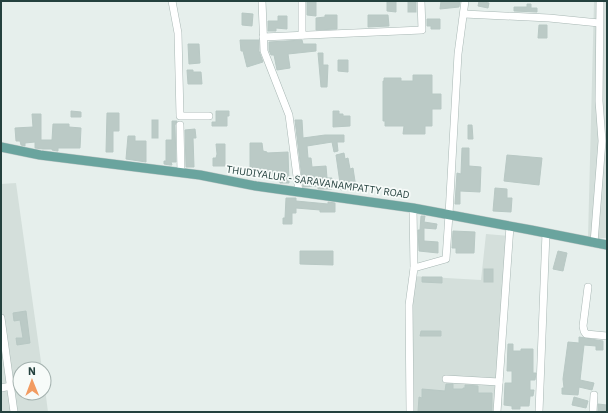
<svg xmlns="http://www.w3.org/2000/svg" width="608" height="413" viewBox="0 0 608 413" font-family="'IBM Plex Sans',sans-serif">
<rect width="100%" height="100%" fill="#e6efec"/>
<!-- built -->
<g fill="#d4dfdb">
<polygon points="594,1 607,1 607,238 588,238"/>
<polygon points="16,183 42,369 20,369 20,393 44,393 44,381 48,412 1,412 1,184"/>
<polygon points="486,234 511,236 501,412 414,412 412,276 481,280"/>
</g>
<!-- building -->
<g fill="#bbcac6" stroke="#b8c8c4">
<polygon points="387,1 396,1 396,12 387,11"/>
<rect x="408" y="1" width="8" height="11"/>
<polygon points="441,1 460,1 459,7 440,9"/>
<polygon points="479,1 489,3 488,8 478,6"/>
<polygon points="307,2 316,2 316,16 307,15"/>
<polygon points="527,4 531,4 531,8 537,8 537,12 514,11 514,7 527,7"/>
<polygon points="242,13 253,14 252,26 242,25"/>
<polygon points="325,15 337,15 337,29 316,30 316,18 325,17"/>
<polygon points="368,15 388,15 389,26 368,27"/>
<polygon points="278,16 287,16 287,29 276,28 276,31 268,31 268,21 278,21"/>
<polygon points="427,19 440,19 440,29 431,29 431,26 427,26"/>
<polygon points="539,25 547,25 547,38 538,38"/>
<polygon points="240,40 259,40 259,51 263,62 247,67 243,51 241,51"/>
<polygon points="302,40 303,44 316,44 316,51 288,54 290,68 277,70 274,55 271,55 269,50 269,42"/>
<polygon points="188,44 199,44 200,63 189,64"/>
<polygon points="318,53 323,53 323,65 328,65 327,87 321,87"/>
<polygon points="338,60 348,60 348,72 338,71"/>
<polygon points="187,70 193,70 193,72 201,72 202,84 188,84"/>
<polygon points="413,75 432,75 432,94 441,94 441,109 432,109 432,126 425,126 425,134 403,134 404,126 385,126 385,121 383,121 383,81 384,81 384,78 401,78 401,81 413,81"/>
<polygon points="71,111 81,112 81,117 71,117"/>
<polygon points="216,111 229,111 229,116 227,116 227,126 212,126 212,122 216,122"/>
<polygon points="333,111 339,111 339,114 343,114 343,116 350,116 350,126 333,127"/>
<polygon points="107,113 119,113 119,131 113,131 113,152 106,152"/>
<polygon points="32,114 41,114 41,140 52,140 53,124 69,124 69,127 81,128 80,148 58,148 58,151 57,151 52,150 52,149 43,149 35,148 35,142 25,143 25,146 21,145 20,141 16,141 15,128 33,127"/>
<rect x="152" y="120" width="6" height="18"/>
<polygon points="295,120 302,120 303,138 325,135 344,135 344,142 337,142 338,151 334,152 332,142 307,146 308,158 311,158 312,167 326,166 327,178 332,178 332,189 318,189 318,186 303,187"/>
<polygon points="172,121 177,121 175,125 176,162 171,162 172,165 170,165 164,164 164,161 166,161 166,140 172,140"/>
<polygon points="468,125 472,125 473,139 468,139"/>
<polygon points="195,129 196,138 193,138 194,167 186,167 185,130"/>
<polygon points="128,136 135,136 135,141 146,141 146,162 126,159"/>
<polygon points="250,143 262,143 263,151 267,152 267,153 288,152 289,183 280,183 279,176 261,176 261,172 250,172"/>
<polygon points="216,144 225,144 225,166 213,166 213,158 216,158 217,154"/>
<polygon points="462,148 469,148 469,166 481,167 480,192 460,191 460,204 455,204 457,173 461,174"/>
<polygon points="344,153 345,159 348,158 350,169 353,168 356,188 341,190 336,155"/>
<polygon points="507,155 542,158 539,185 504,181"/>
<polygon points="495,188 507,189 507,198 512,198 511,212 493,211"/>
<polygon points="286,198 296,198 296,201 328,204 328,202 335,203 335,212 320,212 320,210 296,208 296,213 292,213 292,224 283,224 283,218 285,218"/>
<polygon points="421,216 425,216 424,222 437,224 436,229 424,228 424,241 438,242 438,253 419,251 418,230 420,230"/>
<polygon points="453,231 475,232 474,253 456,253 456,248 452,248"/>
<polygon points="300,251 333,251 333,265 300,264"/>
<polygon points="558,251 567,253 563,271 553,269"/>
<rect x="484" y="269" width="9" height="13"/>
<polygon points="422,277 442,277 442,283 422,282"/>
<polygon points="26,311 30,343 17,345 16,338 23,338 20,320 14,321 13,313"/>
<polygon points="421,331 441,331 441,336 420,336"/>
<polygon points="579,337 603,341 603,350 596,350 596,346 584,345 580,380 594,383 592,390 579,387 578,395 562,394 562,388 564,388 563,379 568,342 579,343"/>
<polygon points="508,344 513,344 513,351 521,351 521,349 533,349 533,373 536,373 535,380 530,380 530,390 534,390 533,396 530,396 529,406 520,406 520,409 512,409 512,406 504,405 505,383 512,383 512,371 507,371"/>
<polygon points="446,384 453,384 453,389 463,389 463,388 465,388 465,385 478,386 478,393 492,393 492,412 418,412 419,397 422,398 422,389 445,391"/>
<polygon points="574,397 588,401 586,408 572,405"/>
<polygon points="598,404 607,405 607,412 598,412"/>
</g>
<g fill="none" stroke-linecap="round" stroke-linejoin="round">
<!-- minor casing -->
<g stroke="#a8b7b4" stroke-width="8">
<g id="minor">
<polyline points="172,1 178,33 180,116 209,116"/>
<polyline points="262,1 264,51 289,115 299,192"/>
<polyline points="302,1 302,35"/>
<polyline points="464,14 549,18 599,23"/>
<polyline points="263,37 422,30 421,1"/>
<polyline points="180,125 181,173"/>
<polyline points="413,208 414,268"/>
<polyline points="594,243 602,141 599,101 600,1"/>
<polyline points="588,287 583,326 584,331 586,334 607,336"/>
<polyline points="1,318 14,412"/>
<polyline points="446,379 499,382"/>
<polyline points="1,388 11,386"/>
<polyline points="410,412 409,305 414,268 446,259 449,214 458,54 465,1"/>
<polyline points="497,412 510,226"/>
<polyline points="539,412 546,233"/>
<polyline points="593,412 594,395"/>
</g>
</g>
<!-- major casing -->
<g stroke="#c2cac9" stroke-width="10">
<polyline id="major" points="1,147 40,155 200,175 256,186 413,208 531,230 607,245"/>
</g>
<!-- minor -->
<use href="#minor" stroke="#fff" stroke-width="7"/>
<!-- major -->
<use href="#major" stroke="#6aa49e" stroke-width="9"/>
</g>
<g text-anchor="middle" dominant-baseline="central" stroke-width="3.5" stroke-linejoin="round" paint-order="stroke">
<!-- street labels -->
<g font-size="10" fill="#24413e" stroke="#f7fbf9">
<text transform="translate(318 182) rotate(8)">THUDIYALUR - SARAVANAMPATTY ROAD</text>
</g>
</g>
<!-- border -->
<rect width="608" height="413" fill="none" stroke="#24413e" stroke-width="4"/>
<!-- north arrow -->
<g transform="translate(32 381) rotate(359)"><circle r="19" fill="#f7fbf9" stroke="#a3b1ae"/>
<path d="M0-3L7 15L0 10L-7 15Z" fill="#f29b61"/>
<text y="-6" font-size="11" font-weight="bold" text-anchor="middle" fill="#24413e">N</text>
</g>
</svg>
